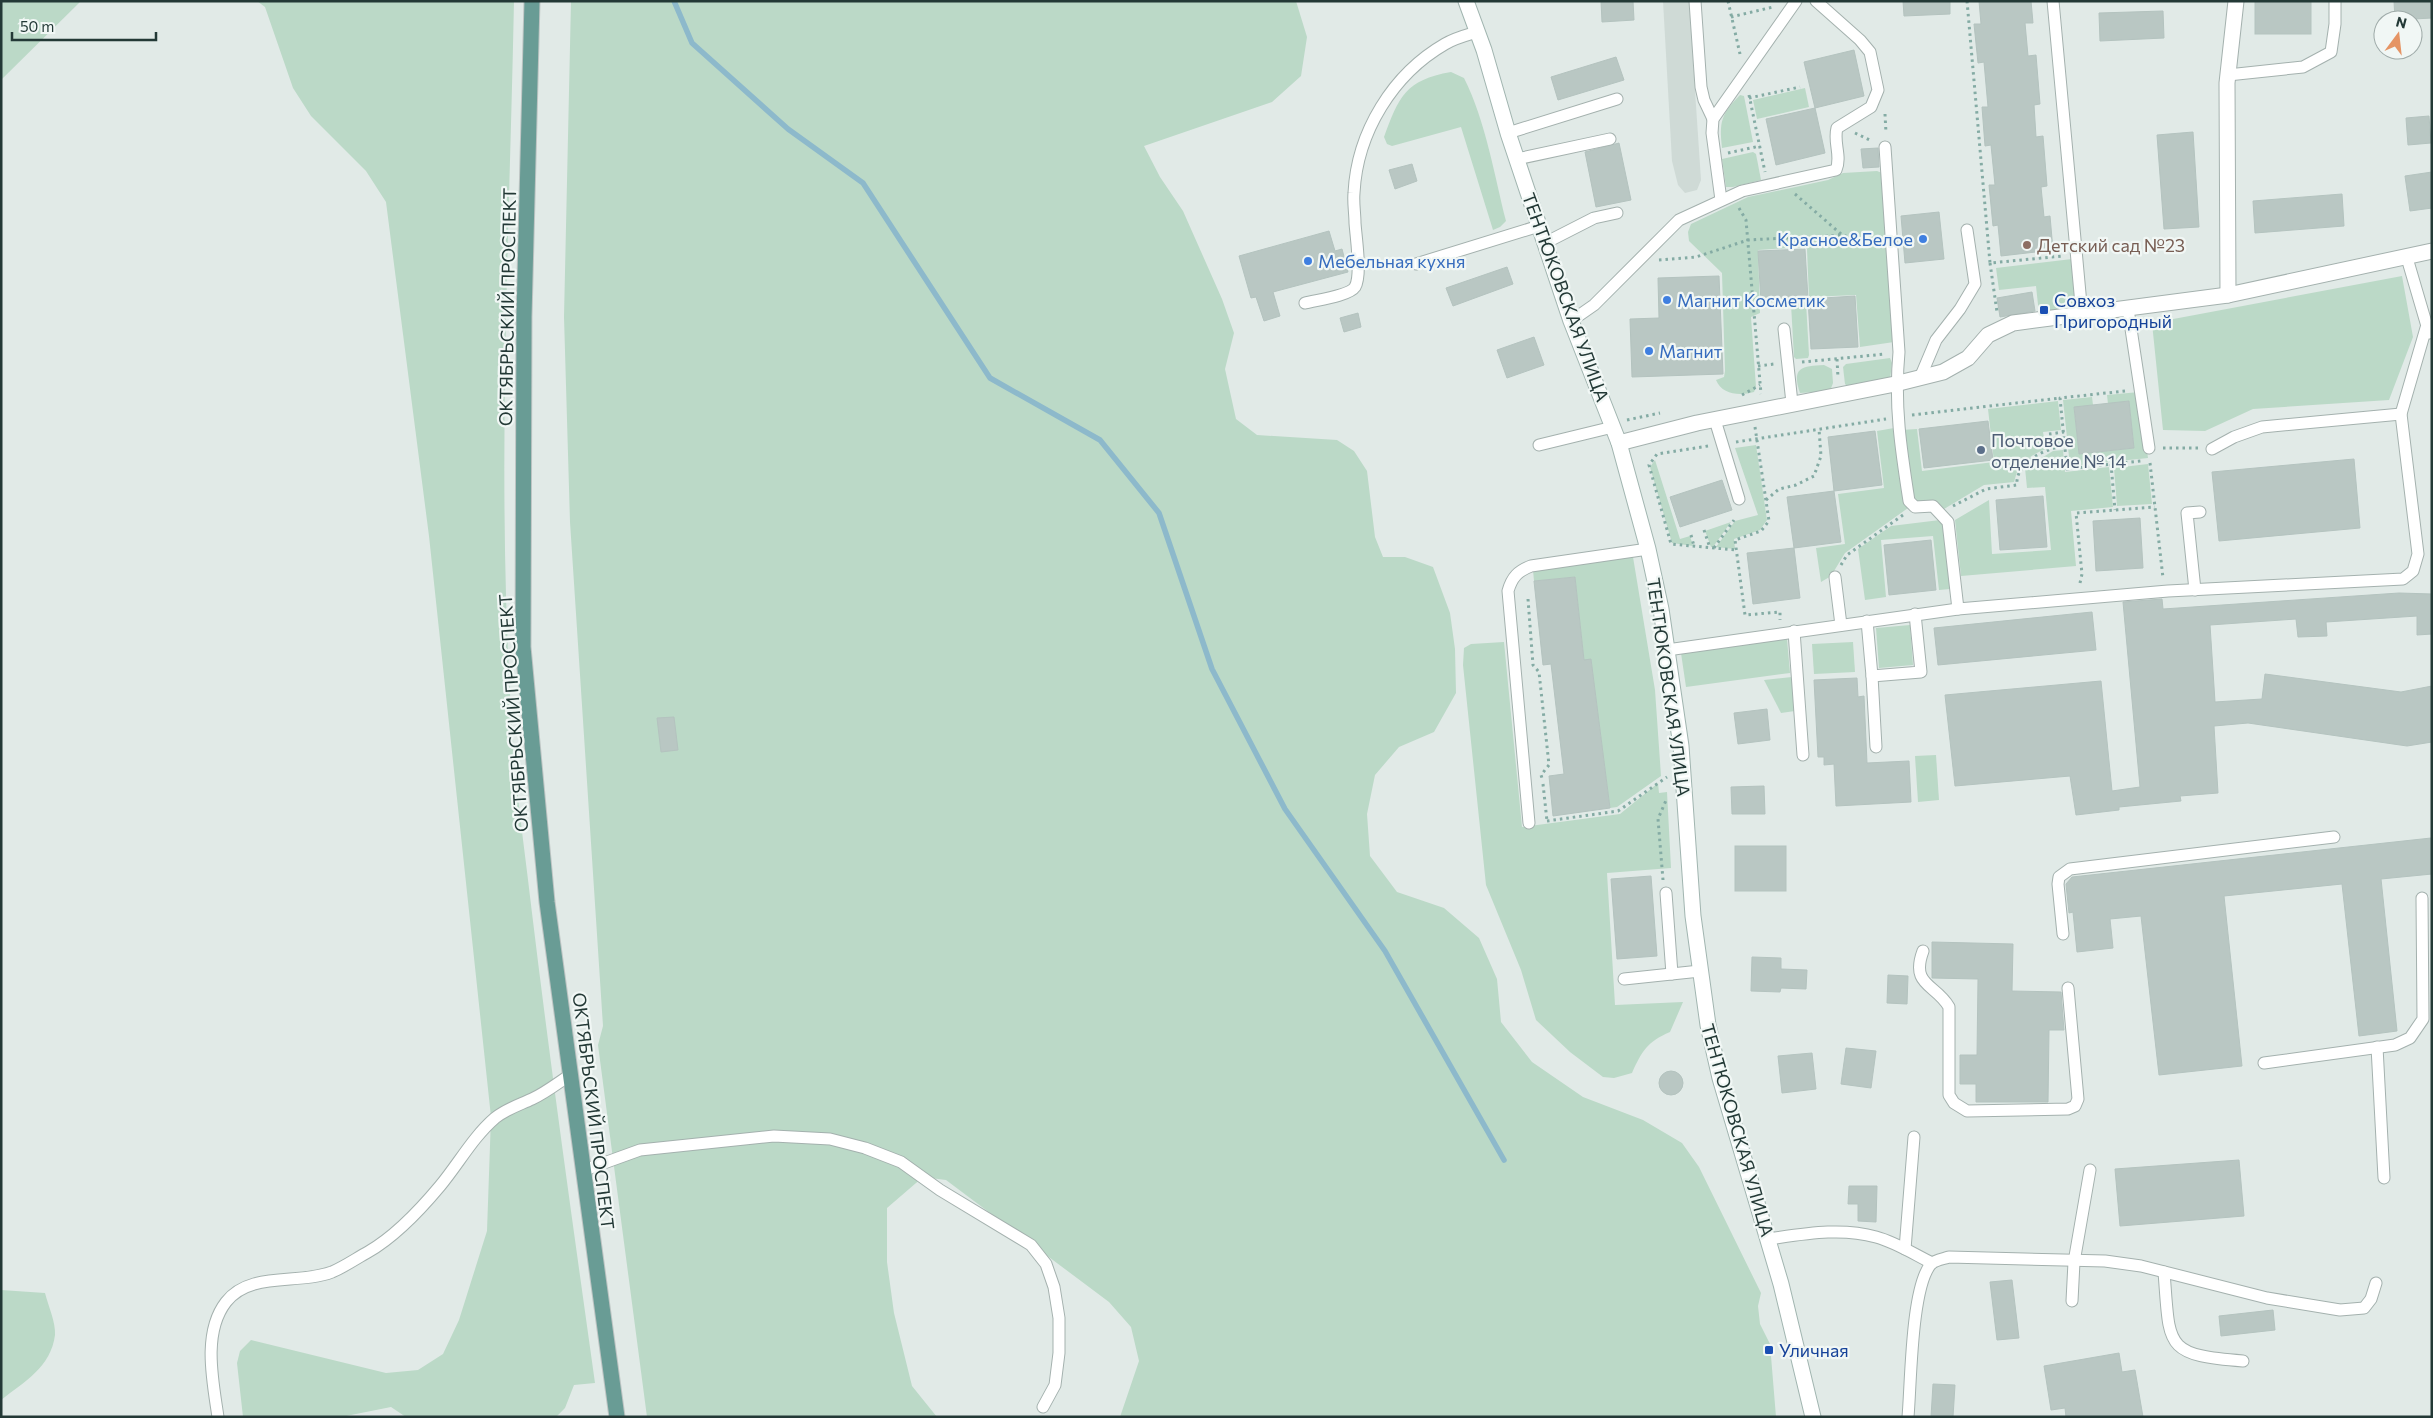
<svg xmlns="http://www.w3.org/2000/svg" width="2433" height="1418" viewBox="0 0 2433 1418" font-family="Commissioner,sans-serif">
<rect width="100%" height="100%" fill="#e1eae7"/>
<!-- built -->
<polygon fill="#cfdad6" points="1663,1 1689,1 1701,180 1697,190 1685,193 1678,185 1672,161"/>
<!-- green -->
<g fill="#bbd9c7">
<polygon points="1,1 81,1 1,80"/>
<path d="M257 1H514C509 252 495 503 514 754 518 807 526 860 532 913 551 1070 573 1226 595 1383L574 1385 565 1408 556 1417H406L391 1407 341 1417H243L237 1363 240 1351 251 1340 386 1373 418 1370 443 1354 459 1320 487 1231 491 1117 429 536 386 202 366 171 311 116 293 88 265 7Z"/>
<polygon points="571,1 1296,1 1307,37 1301,76 1272,102 1144,146 1160,177 1183,211 1222,299 1234,333 1225,369 1236,419 1257,435 1337,440 1354,451 1367,471 1375,537 1383,557 1405,557 1433,567 1450,613 1455,649 1456,693 1434,732 1399,747 1375,775 1367,814 1370,856 1397,892 1444,908 1479,938 1497,979 1501,1022 1532,1062 1583,1097 1643,1120 1682,1143 1699,1167 1761,1293 1758,1306 1760,1324 1770,1344 1776,1417 1120,1417 1139,1361 1131,1327 1109,1302 946,1180 923,1177 887,1208 887,1262 894,1313 912,1386 937,1417 647,1417 598,1045 603,1026 570,522 564,317"/>
<path d="M1451 72 1464 78C1486 122 1494 174 1506 221L1500 227 1493 230 1461 127 1392 146 1387 144 1384 137C1399 97 1405 80 1451 72Z"/>
<polygon points="1805,88 1809,107 1757,119 1753,100"/>
<path d="M1740 95 1744 96 1753 142 1722 148C1719 122 1721 114 1740 95Z"/>
<polygon points="1753,152 1756,154 1761,180 1733,187 1726,187 1722,159"/>
<path d="M1877 171 1882 173 1894 342 1860 347 1856 295 1809 297 1807 249 1805 247 1758 250 1760 313 1751 317 1756 387 1754 392C1740 396 1722 395 1716 380L1724 377 1725 371 1722 273 1689 241 1688 232 1691 224 1748 197 1828 180 1843 173Z"/>
<polygon points="2072,259 2078,309 2039,314 2036,286 1999,290 1996,268"/>
<polygon points="2402,276 2413,337 2389,400 2253,409 2205,431 2163,430 2152,323"/>
<polygon points="1806,302 1809,355 1808,358 1796,359 1794,357 1791,304"/>
<polygon points="1890,358 1892,363 1890,380 1847,386 1845,384 1843,367 1846,364"/>
<path d="M1824 365 1832 369 1833 383 1830 391 1800 393C1791 367 1802 366 1824 365Z"/>
<polygon points="2139,392 2148,458 2070,466 2063,400 2092,397 2093,405 2074,408 2079,454 2134,448 2129,401 2108,404 2107,395"/>
<path d="M2058 401 2061 430 2043 432 2044 438 2062 436 2063 445C2049 447 2033 452 2023 464L2019 465 2014 482 1984 485 1944 509C1933 500 1924 506 1914 499L1901 430 1917 429 1922 471 1994 462 1988 409Z"/>
<polygon points="1894,428 1908,508 1845,553 1831,576 1821,582 1816,548 1845,544 1838,494 1884,488 1877,431"/>
<polygon points="1756,445 1767,520 1760,530 1734,539 1735,549 1716,547 1735,521 1758,515 1735,448"/>
<polygon points="2063,450 2065,472 2109,467 2113,507 2071,511 2076,566 1961,576 1955,520 1989,500 1992,554 2051,550 2045,487 2027,488 2025,468 2053,451"/>
<polygon points="1655,460 1680,539 1690,536 1693,546 1672,543 1650,467"/>
<polygon points="2148,464 2152,504 2117,506 2114,468"/>
<polygon points="1940,520 1944,525 1950,589 1939,590 1933,536 1881,540 1886,597 1865,600 1858,549 1891,526"/>
<polygon points="1731,522 1713,547 1711,547 1705,531"/>
<polygon points="1633,557 1655,690 1661,776 1617,807 1610,808 1591,660 1584,660 1575,577 1534,581 1533,570"/>
<polygon points="1910,625 1913,665 1879,668 1876,628"/>
<polygon points="1787,639 1790,673 1686,687 1681,653"/>
<path d="M1504 642 1522 827 1620 814 1658 783 1659 793 1667 792 1671 868 1607 873 1615 1005 1683 1002 1670 1032C1647 1042 1642 1051 1632 1073L1614 1078 1603 1077 1570 1052 1536 1020 1521 970 1486 885 1463 665 1464 648 1471 644Z"/>
<polygon points="1853,642 1855,672 1814,674 1812,644"/>
<polygon points="1792,677 1795,711 1781,713 1764,680"/>
<polygon points="1936,755 1939,800 1918,802 1915,756"/>
<path d="M1 1290 45 1293C48 1305 56 1323 55 1335 51 1367 24 1382 1 1400Z"/>
</g>
<g fill="none" stroke-linecap="round" stroke-linejoin="round">
<!-- stream -->
<polyline stroke="#8db9cb" stroke-width="5.5" points="674,1 692,43 788,129 863,183 990,378 1100,440 1159,513 1212,669 1285,809 1385,951 1504,1160"/>
</g>
<!-- building -->
<g fill="#b9c7c3" stroke="#b4c3bf">
<polygon points="1601,1 1633,1 1634,20 1602,22"/>
<polygon points="1903,1 1950,1 1950,14 1904,16"/>
<polygon points="1979,1 2031,1 2033,23 2025,23 2028,56 2036,55 2040,104 2034,105 2036,137 2043,136 2047,186 2041,187 2044,217 2050,216 2053,250 2001,256 1998,225 1993,226 1989,185 1995,185 1991,145 1985,146 1982,107 1988,107 1984,62 1978,63 1974,24 1981,24"/>
<rect x="2255" y="1" width="56" height="33"/>
<polygon points="2394,1 2432,1 2432,18 2395,20"/>
<polygon points="2163,11 2164,38 2100,41 2099,13"/>
<polygon points="1854,50 1864,96 1815,108 1804,62"/>
<polygon points="1616,57 1624,80 1558,100 1551,77"/>
<polygon points="1815,108 1825,153 1776,165 1766,119"/>
<polygon points="2429,116 2431,143 2408,145 2406,118"/>
<polygon points="2193,132 2199,227 2164,229 2157,135"/>
<polygon points="1619,143 1631,200 1596,207 1585,152"/>
<polygon points="1878,148 1879,167 1863,168 1861,149"/>
<polygon points="1412,164 1417,181 1395,189 1389,170"/>
<polygon points="2432,172 2432,208 2410,211 2405,176"/>
<polygon points="2342,194 2344,226 2255,233 2253,201"/>
<polygon points="1939,212 1944,259 1905,263 1901,216"/>
<polygon points="1329,231 1335,251 1342,249 1348,272 1273,292 1280,316 1264,321 1256,297 1251,298 1239,256"/>
<polygon points="1805,249 1808,299 1761,302 1758,251"/>
<polygon points="1507,267 1513,284 1453,306 1446,288"/>
<polygon points="1719,276 1723,374 1632,377 1630,319 1659,318 1658,278"/>
<polygon points="2032,292 2035,311 2000,317 1997,298"/>
<polygon points="1855,296 1858,347 1811,349 1808,299"/>
<polygon points="1358,313 1361,327 1344,332 1340,318"/>
<polygon points="1534,337 1544,365 1507,378 1497,350"/>
<polygon points="2129,401 2134,448 2079,454 2074,407"/>
<polygon points="1988,421 1993,460 1924,468 1919,429"/>
<polygon points="1875,431 1882,485 1834,491 1828,437"/>
<polygon points="2354,459 2360,528 2219,541 2212,472"/>
<polygon points="1722,480 1732,510 1680,527 1670,497"/>
<polygon points="1834,491 1841,542 1794,548 1787,497"/>
<polygon points="2043,496 2047,547 2000,550 1996,500"/>
<polygon points="2140,518 2143,568 2096,571 2093,521"/>
<polygon points="1931,540 1936,590 1889,595 1884,545"/>
<polygon points="1794,548 1800,598 1753,604 1747,553"/>
<polygon points="1575,577 1584,660 1591,659 1610,808 1553,816 1549,776 1564,774 1551,664 1543,665 1534,581"/>
<polygon points="2399,593 2432,594 2432,634 2417,635 2417,616 2326,622 2327,636 2298,637 2296,619 2210,625 2215,702 2262,699 2265,674 2401,692 2432,686 2432,742 2407,746 2248,723 2214,726 2218,793 2180,796 2181,801 2119,807 2119,810 2076,815 2070,776 1955,786 1945,695 2101,681 2112,791 2140,787 2123,602 2162,599 2163,609"/>
<polygon points="2092,612 2096,650 1938,665 1934,628"/>
<polygon points="1857,678 1858,697 1864,696 1867,763 1909,761 1911,802 1836,806 1834,764 1824,765 1824,757 1818,757 1814,680"/>
<polygon points="1767,709 1770,740 1738,744 1734,713"/>
<polygon points="674,717 678,750 661,752 657,718"/>
<polygon points="1764,786 1765,814 1732,814 1731,787"/>
<polygon points="2431,838 2432,874 2381,879 2397,1031 2359,1036 2342,884 2224,896 2242,1066 2159,1075 2141,916 2110,919 2113,948 2077,952 2073,912 2069,913 2066,884 2072,877"/>
<rect x="1735" y="846" width="51" height="45"/>
<polygon points="1651,876 1657,956 1617,959 1611,879"/>
<polygon points="1932,942 2013,944 2012,991 2061,992 2064,1030 2049,1030 2048,1102 1976,1102 1976,1084 1960,1084 1960,1055 1977,1055 1978,979 1932,978"/>
<polygon points="1752,957 1781,958 1781,969 1807,970 1806,989 1781,988 1780,992 1751,991"/>
<polygon points="1888,975 1908,976 1907,1004 1887,1003"/>
<polygon points="1846,1048 1876,1051 1871,1088 1841,1084"/>
<polygon points="1812,1053 1816,1089 1782,1093 1778,1056"/>
<circle cx="1671" cy="1083" r="12"/>
<polygon points="2239,1160 2244,1216 2120,1226 2115,1169"/>
<polygon points="1849,1186 1877,1186 1876,1222 1858,1221 1858,1204 1848,1204"/>
<polygon points="2012,1280 2019,1338 1997,1340 1990,1282"/>
<polygon points="2273,1310 2275,1330 2221,1336 2219,1316"/>
<polygon points="2119,1353 2122,1372 2135,1370 2143,1417 2066,1417 2065,1408 2051,1410 2044,1366"/>
<polygon points="1933,1384 1955,1385 1953,1417 1931,1417"/>
</g>
<g fill="none" stroke-linecap="round" stroke-linejoin="round">
<!-- lane casing -->
<g stroke="#a4b1ae" stroke-width="13">
<g id="lane">
<polyline points="1695,1 1701,87 1704,100 1713,119"/>
<polyline points="2053,1 2082,315"/>
<polyline points="2228,75 2303,67 2331,52 2335,24 2335,1"/>
<polyline points="1508,133 1617,99"/>
<path d="M1885 147 1899 352C1894 405 1901 450 1909 501L1915 507 1933 506 1948 522 1958 609"/>
<polyline points="1517,159 1610,139"/>
<polyline points="1721,200 1712,133 1713,119 1796,1"/>
<polyline points="1545,243 1594,218 1617,213"/>
<polyline points="2407,258 2429,333"/>
<polyline points="1416,264 1539,226"/>
<path d="M1305 303C1316 300 1349 296 1355 287 1362 275 1356 238 1355 223 1355 213 1353 203 1354 193 1357 132 1393 74 1445 44 1455 38 1467 35 1477 32"/>
<polyline points="2128,309 2149,448"/>
<path d="M1571 321 1594 305 1679 220 1742 191 1836 170C1842 156 1833 143 1837 128L1871 107 1878 90 1870 52 1860 40 1816 1"/>
<polyline points="1784,329 1792,403"/>
<polyline points="1920,378 1936,340 1960,309 1975,284 1967,230"/>
<polyline points="1715,420 1739,499"/>
<polyline points="1539,445 1613,427"/>
<polyline points="2212,449 2234,437 2262,427 2401,414"/>
<polyline points="1835,577 1841,625"/>
<polyline points="2195,590 2187,513 2200,512"/>
<polyline points="1867,621 1872,676 1921,672 1915,614"/>
<polyline points="1794,631 1803,755"/>
<polyline points="1667,650 1958,609 2168,591 2403,579 2413,571 2418,554 2401,414 2426,328"/>
<polyline points="1872,676 1876,747"/>
<path d="M1529 823 1508 591C1512 577 1518 571 1531 566L1648 549"/>
<polyline points="1666,893 1672,974"/>
<polyline points="2063,934 2058,884 2059,877 2070,869 2334,837"/>
<path d="M1923 951C1910 986 1936 984 1949 1007V1095L1954 1103 1967 1111 2068 1109 2075 1106 2078 1099 2068 988"/>
<polyline points="1624,979 1700,971"/>
<polyline points="2377,1047 2384,1178"/>
<polyline points="2264,1063 2395,1045 2410,1038 2423,1019 2422,898"/>
<polyline points="582,1171 640,1150 774,1136 830,1139 865,1148 901,1162 940,1190 1031,1245 1046,1264 1054,1287 1059,1318 1059,1353 1055,1385 1043,1407"/>
<path d="M1768 1239C1804 1234 1841 1227 1876 1237 1895 1242 1914 1254 1932 1263"/>
<polyline points="1905,1249 1914,1137"/>
<path d="M2164 1272C2170 1346 2163 1355 2243 1361"/>
<polyline points="2072,1301 2074,1262 2090,1170"/>
<path d="M218 1417C213 1382 202 1333 226 1302 250 1271 298 1285 332 1272 344 1267 357 1258 368 1252 396 1236 420 1210 440 1186 459 1163 473 1137 495 1118 506 1109 519 1105 532 1099 545 1093 558 1083 570 1075"/>
<path d="M1908 1417C1911 1384 1911 1287 1931 1264 1935 1260 1943 1259 1949 1257L2105 1261 2141 1266 2267 1298 2340 1310 2364 1308 2371 1299 2376 1283"/>
</g>
</g>
<!-- street casing -->
<g stroke="#a4b1ae" stroke-width="17">
<g id="street">
<polyline points="2228,295 2227,83 2236,1"/>
<polyline points="1619,443 1697,423 1895,384 1943,372 1968,358 1988,335 2013,323 2228,295 2432,251"/>
</g>
</g>
<!-- secondary casing -->
<g stroke="#a1b5b0" stroke-width="17">
<polyline id="secondary" points="1466,1 1484,50 1508,133 1571,321 1619,443 1648,549 1661,609 1681,746 1693,916 1708,1025 1720,1078 1781,1284 1813,1417"/>
</g>
<!-- primary casing -->
<g stroke="#bdc4c3" stroke-width="17">
<polyline id="primary" points="532,1 524,317 523,647 547,902 617,1417"/>
</g>
<!-- path -->
<g stroke="#84aba4" stroke-width="3" stroke-dasharray="2.5 4" stroke-linecap="butt">
<polyline points="1728,1 1740,54"/>
<polyline points="1967,1 1990,263 2063,256"/>
<polyline points="1731,17 1773,7"/>
<polyline points="1749,95 1765,172"/>
<polyline points="1749,98 1800,87"/>
<polyline points="1885,114 1886,133"/>
<polyline points="1855,133 1872,141"/>
<polyline points="1728,153 1760,146"/>
<polyline points="1795,194 1841,234"/>
<polyline points="1739,208 1746,220 1761,394"/>
<polyline points="1659,260 1696,257 1748,240 1842,235 1879,246"/>
<polyline points="1990,263 1997,312"/>
<polyline points="1837,359 1838,378"/>
<polyline points="1802,362 1886,354"/>
<polyline points="1758,366 1774,364"/>
<polyline points="2125,391 2060,398 2067,469 2141,461"/>
<polyline points="1742,395 1760,385"/>
<polyline points="1912,415 2060,398"/>
<polyline points="1627,420 1660,413"/>
<polyline points="1755,427 1769,521 1761,531 1735,540 1745,615 1780,612 1780,620"/>
<polyline points="2049,434 2064,432"/>
<polyline points="1736,442 1886,419"/>
<polyline points="1708,446 1657,454 1649,465 1671,544 1736,550"/>
<polyline points="2163,448 2199,448"/>
<polyline points="2150,463 2163,578"/>
<polyline points="2111,464 2115,510"/>
<polyline points="1766,500 1779,489 1796,485 1814,476 1821,456 1819,429"/>
<path d="M1953 506 1986 489 2017 485C2015 462 2046 448 2065 446"/>
<polyline points="1704,530 1710,548"/>
<polyline points="1691,535 1694,546"/>
<polyline points="1714,548 1734,520"/>
<polyline points="1841,565 1847,555 1903,515"/>
<polyline points="2080,583 2082,574 2076,513 2155,507"/>
<polyline points="1528,599 1533,665 1539,672 1549,765 1541,775 1542,778"/>
<polyline points="1543,784 1547,821"/>
<polyline points="1547,821 1618,811 1667,777"/>
<polyline points="1663,880 1658,819 1667,798"/>
</g>
<!-- lane -->
<use href="#lane" stroke="#fff" stroke-width="11"/>
<!-- street -->
<use href="#street" stroke="#fff" stroke-width="15"/>
<!-- secondary -->
<use href="#secondary" stroke="#fff" stroke-width="15"/>
<!-- primary -->
<use href="#primary" stroke="#699c95" stroke-width="15"/>
</g>
<!-- markers -->
<g fill="#3f7fe0" stroke="#f1f7f5" stroke-width="2">
<circle cx="1923" cy="239" r="5"/>
<circle cx="1308" cy="261" r="5"/>
<circle cx="1667" cy="300" r="5"/>
<circle cx="1649" cy="351" r="5"/>
</g>
<circle fill="#8d6e63" stroke="#f1f7f5" stroke-width="2" cx="2027" cy="245" r="5"/>
<g fill="#1a4fb4" stroke="#f1f7f5" stroke-width="2">
<rect x="2039" y="305" width="10" height="10" rx="2.5"/>
<rect x="1764" y="1345" width="10" height="10" rx="2.5"/>
</g>
<circle fill="#5c6f8a" stroke="#f1f7f5" stroke-width="2" cx="1981" cy="450" r="5"/>
<g text-anchor="middle" dominant-baseline="central" stroke-width="4.5" stroke-linejoin="round" paint-order="stroke">
<!-- shop labels -->
<g font-size="18" fill="#366cbe" stroke="#f1f7f5" text-anchor="start">
<text x="1913" y="239" text-anchor="end">Красное&amp;Белое</text>
<text x="1318" y="261">Мебельная кухня</text>
<text x="1677" y="300">Магнит Косметик</text>
<text x="1659" y="351">Магнит</text>
</g>
<!-- education labels -->
<g font-size="18" fill="#785e54" stroke="#f1f7f5" text-anchor="start">
<text x="2037" y="245">Детский сад №23</text>
</g>
<!-- street labels -->
<g font-size="18" fill="#233936" stroke="#f1f7f5">
<text transform="translate(1566 297) rotate(70)">ТЕНТЮКОВСКАЯ УЛИЦА</text>
<text transform="translate(507 307) rotate(-89)">ОКТЯБРЬСКИЙ ПРОСПЕКТ</text>
<text transform="translate(1669 687) rotate(82)">ТЕНТЮКОВСКАЯ УЛИЦА</text>
<text transform="translate(513 713) rotate(-94)">ОКТЯБРЬСКИЙ ПРОСПЕКТ</text>
<text transform="translate(594 1111) rotate(83)">ОКТЯБРЬСКИЙ ПРОСПЕКТ</text>
<text transform="translate(1738 1130) rotate(74)">ТЕНТЮКОВСКАЯ УЛИЦА</text>
</g>
<!-- transit labels -->
<g font-size="18" fill="#164399" stroke="#f1f7f5" text-anchor="start">
<text x="2054" y="300">Совхоз<tspan x="2054" dy="21">Пригородный</tspan></text>
<text x="1779" y="1350">Уличная</text>
</g>
<!-- service labels -->
<g font-size="18" fill="#4e5e75" stroke="#f1f7f5" text-anchor="start">
<text x="1991" y="440">Почтовое<tspan x="1991" dy="21">отделение № 14</tspan></text>
</g>
</g>
<!-- border -->
<rect width="2433" height="1418" fill="none" stroke="#233936" stroke-width="5"/>
<!-- north arrow -->
<g transform="translate(2398 35) rotate(15)"><circle r="24" fill="#f1f7f5" stroke="#9faba9"/>
<path d="M0-4L9 19L0 12L-9 19Z" fill="#e59464"/>
<text y="-8" font-size="14" font-weight="bold" text-anchor="middle" fill="#233936">N</text>
</g>
<!-- scale -->
<path d="M12 32v8h144v-8" fill="none" stroke="#233936" stroke-width="2.5"/>
<text x="20" y="32" font-size="15" fill="#233936" stroke="#f1f7f5" stroke-width="4" paint-order="stroke">50 m</text>
</svg>
